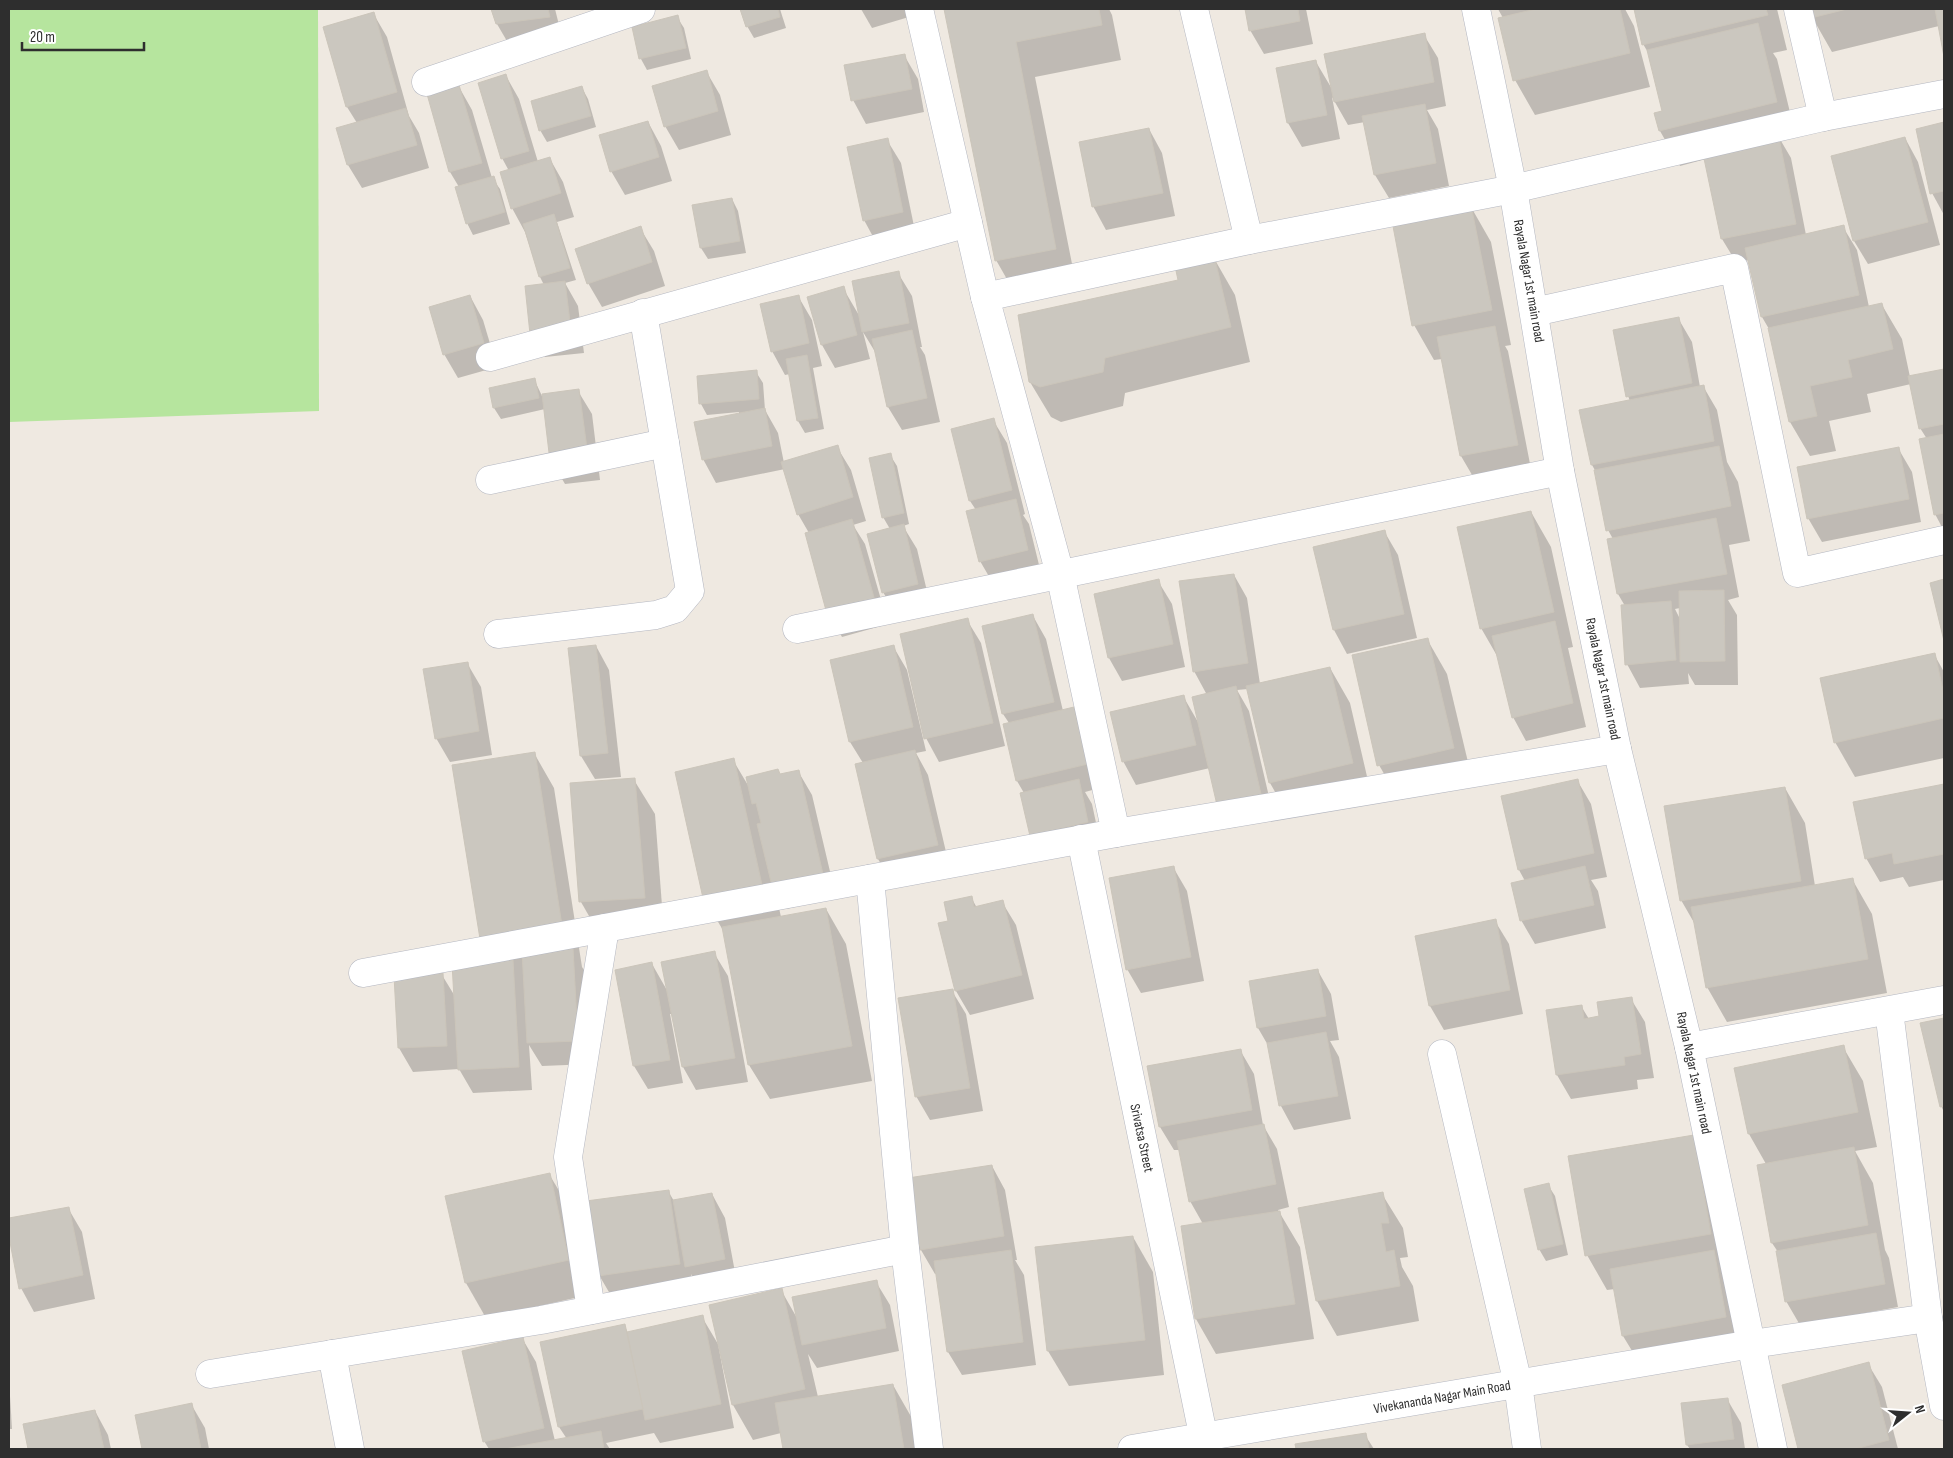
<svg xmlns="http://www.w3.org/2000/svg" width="1953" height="1458" viewBox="0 0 1953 1458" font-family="'Sofia Sans Condensed',sans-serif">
<rect width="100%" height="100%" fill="#efe9e1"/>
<!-- green -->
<polygon fill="#b6e59e" points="9,9 318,9 319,411 9,422"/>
<!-- shadow -->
<g fill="#0003" fill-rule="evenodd">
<polygon points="492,9 555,9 563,41 511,48 497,24"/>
<polygon points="742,9 780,9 786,28 754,38 747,26"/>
<polygon points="861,9 917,9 919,14 872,28"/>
<polygon points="946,9 1109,9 1112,15 1121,60 1035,77 1076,284 1016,295 996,260"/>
<polygon points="1246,9 1306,9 1313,44 1264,54 1250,30"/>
<polygon points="1498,9 1627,9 1625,9 1634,26 1650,87 1535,115 1515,80 1503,18"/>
<polygon points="1635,9 1777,9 1787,50 1773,53 1777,59 1796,137 1781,141 1791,158 1806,235 1843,227 1857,250 1869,307 1882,305 1902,339 1910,377 1944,370 1944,531 1935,514 1927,439 1920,428 1911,384 1867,394 1871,412 1829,421 1836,451 1810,456 1790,422 1769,329 1762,317 1749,260 1736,262 1722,239 1706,159 1680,166 1660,131 1656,114 1663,112 1649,54 1643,44"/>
<polygon points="1810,9 1944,9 1944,50 1939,26 1832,52 1812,17"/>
<polygon points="373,13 387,37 409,116 419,133 429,168 362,188 348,165 338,129 357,123 347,107 325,27"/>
<polygon points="677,17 684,28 691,59 647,70 641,59 633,28"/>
<polygon points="1424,35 1438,58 1446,106 1427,110 1438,129 1449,186 1389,198 1375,175 1365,122 1348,125 1332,97 1340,139 1302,147 1288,123 1277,69 1316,62 1332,89"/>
<polygon points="904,55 918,79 924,112 866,124 853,100"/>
<polygon points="706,71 720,95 731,135 679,150 665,126"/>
<polygon points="506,76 519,99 538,162 550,159 563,182 574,217 557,222 576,280 565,283 578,306 584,353 545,357 532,333 544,285 540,277 525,232 512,208 509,171 502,158"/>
<polygon points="459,87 472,110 492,178 500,189 510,224 473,235 467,223 459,187 450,172 428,95"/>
<polygon points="582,88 588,99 596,127 547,142 540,130"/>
<polygon points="648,122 661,146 672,181 625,195 611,171"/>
<polygon points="1944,124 1944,215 1932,193 1918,130"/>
<polygon points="1149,129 1162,153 1175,216 1106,230 1093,206"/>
<polygon points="1905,138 1918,162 1940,245 1868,264 1854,241"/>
<polygon points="887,140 901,163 916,236 877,244 864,220"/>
<polygon points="732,199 738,211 746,253 708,259 701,248"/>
<polygon points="1471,207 1491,242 1511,345 1505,346 1508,351 1531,469 1475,480 1461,456 1442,359 1434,360 1414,325"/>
<polygon points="640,228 654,251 665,286 602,307 588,283"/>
<polygon points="1215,260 1235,295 1250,362 1125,393 1123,406 1061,422 1051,417 1030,382 1179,281"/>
<polygon points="898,273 912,296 922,347 920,347 925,355 940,422 902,430 888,407 877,355 863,332 870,359 835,368 822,345 809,297 843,288 860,317"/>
<polygon points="470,296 483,320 497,367 458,378 444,354"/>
<polygon points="798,296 812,320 822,366 813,368 824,429 805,433 798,421 790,374 785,375 772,351"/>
<path d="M1678 318 1692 342 1700 387 1703 386 1717 410 1727 462 1738 482 1750 541 1729 545 1739 597 1728 600 1737 615 1738 685H1695L1688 673 1689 684 1640 688 1627 664 1625 606 1618 594 1613 539 1608 530 1596 472 1592 465 1581 411 1630 401 1628 396ZM1680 608V619L1675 609Z"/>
<polygon points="756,372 763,383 765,410 778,433 784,463 837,447 851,470 866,521 853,525 865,544 888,624 842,637 829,613 809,533 798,514 785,469 716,483 703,459 739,414 739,412 707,415 701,404"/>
<polygon points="534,379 542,396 578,391 592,414 600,480 565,484 551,460 545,409 501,419 494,408"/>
<polygon points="993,420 1007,443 1025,514 1023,515 1029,524 1041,573 994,585 980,561 976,510 970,501"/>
<polygon points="1898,448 1912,472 1921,522 1822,542 1808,518"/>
<polygon points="890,455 897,466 909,524 903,526 917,549 931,608 897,616 883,592 890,529 883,517"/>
<polygon points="1531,512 1551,547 1573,647 1568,648 1586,727 1526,741 1513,717 1500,661 1481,628"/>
<polygon points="1384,531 1398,555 1417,638 1347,654 1334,630 1315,548"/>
<polygon points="1234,575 1247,598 1260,684 1330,668 1350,703 1372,798 1290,818 1270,783 1248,689 1237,690 1249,711 1274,818 1232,828 1218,804 1210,768 1136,785 1123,761 1183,696 1198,722 1207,695 1194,671"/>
<polygon points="1158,581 1172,604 1185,667 1122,681 1109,658"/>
<polygon points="1944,581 1944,638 1932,584"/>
<polygon points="1033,616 1046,639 1063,711 1073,708 1087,732 1100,788 1085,792 1092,804 1101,846 1045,859 1024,793 1017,781 1004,725 1009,723 1003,714"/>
<polygon points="967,620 981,643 1005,746 939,762 926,738"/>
<polygon points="1427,639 1447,674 1473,783 1399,800 1379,765"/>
<polygon points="596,646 609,670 621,777 595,779 581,756"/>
<polygon points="893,646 907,670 926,751 916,753 928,775 950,869 892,883 878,859 856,765 863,763 850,742"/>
<polygon points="1934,654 1944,672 1944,758 1855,777 1835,742"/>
<polygon points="467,663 481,687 492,755 450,762 436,738"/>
<polygon points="534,753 554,788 582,967 586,973 591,1064 542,1066 529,1045 532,1090 473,1093 459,1069 413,1072 399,1048 395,977 442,975 456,998 492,962"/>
<polygon points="733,760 749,787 798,771 812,795 836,897 786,909 775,890 781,917 826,909 846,944 872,1081 770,1099 749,1065 724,932 704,898"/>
<polygon points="634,780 655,814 664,932 601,937 581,902 572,784"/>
<polygon points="1577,780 1591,804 1607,877 1591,880 1598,891 1606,928 1535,944 1521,920 1525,881 1519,870"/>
<polygon points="1944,785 1944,880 1909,887 1903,877 1880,882 1866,858 1855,803"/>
<polygon points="1785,788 1805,823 1815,886 1852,879 1872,914 1887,993 1727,1022 1707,987 1696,926 1681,900"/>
<polygon points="1173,867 1187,891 1204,981 1141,993 1127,969"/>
<polygon points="971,897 977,908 1002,902 1016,925 1034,999 970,1015 956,991 940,924 950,922"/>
<polygon points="1495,921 1509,944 1523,1014 1444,1030 1430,1006 1417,936"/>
<polygon points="714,953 728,976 748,1082 696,1090 683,1067 673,1014 670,1014 683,1083 648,1089 634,1066 652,964 668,992"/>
<polygon points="1318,971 1331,994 1339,1040 1330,1041 1339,1057 1351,1119 1294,1130 1281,1106 1269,1047 1258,1028 1251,982"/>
<polygon points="952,991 966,1014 983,1111 930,1120 916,1096"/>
<polygon points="1631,999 1645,1022 1654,1078 1637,1080 1638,1089 1571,1099 1557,1075 1547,1011 1581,1006 1589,1019 1600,1017"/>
<polygon points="1944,1019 1944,1112 1941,1106 1922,1024"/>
<polygon points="1843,1047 1863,1081 1877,1147 1855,1151 1873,1183 1885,1250 1889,1258 1898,1307 1800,1325 1786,1301 1778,1252 1772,1243 1758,1166 1766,1164 1749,1134 1735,1069"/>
<polygon points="1240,1050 1254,1074 1263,1125 1277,1149 1289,1207 1278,1210 1300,1247 1314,1339 1216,1354 1196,1319 1182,1227 1203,1224 1190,1201 1180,1150 1174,1150 1160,1127 1149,1067"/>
<polygon points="1693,1136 1713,1171 1739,1340 1637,1359 1623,1336 1615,1289 1607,1290 1587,1255"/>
<polygon points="992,1166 1005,1190 1017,1260 1015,1260 1024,1275 1036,1365 962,1375 948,1352 937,1273 935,1274 921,1250 909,1179"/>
<polygon points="549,1174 570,1209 588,1295 486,1318 466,1283"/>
<polygon points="1548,1185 1555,1196 1568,1255 1546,1261 1539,1249"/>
<polygon points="668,1191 674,1201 712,1194 725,1218 737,1283 700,1290 691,1274 693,1287 613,1299 599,1275"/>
<polygon points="1382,1194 1403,1228 1408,1257 1400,1258 1402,1267 1413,1286 1419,1321 1337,1336 1317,1301"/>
<polygon points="68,1208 82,1232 95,1299 34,1312 21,1288 9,1230 9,1220"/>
<polygon points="1133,1237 1153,1272 1164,1375 1069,1386 1048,1351 1037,1248"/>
<polygon points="876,1282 890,1305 899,1351 817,1368 808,1354 818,1397 893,1385 913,1420 917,1449 784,1449 781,1433 753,1440 733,1405 710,1305 781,1290 797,1318"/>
<polygon points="702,1317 718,1344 734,1428 660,1443 654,1433 606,1443 610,1449 489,1449 484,1441 522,1338 536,1362 555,1441 567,1439 559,1427 624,1325 628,1333"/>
<polygon points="1868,1364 1882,1387 1898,1449 1800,1449 1783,1386"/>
<polygon points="9,1379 12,1429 9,1429"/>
<polygon points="1727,1399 1741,1423 1745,1449 1690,1449 1687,1445 1682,1404"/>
<polygon points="191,1404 205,1428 209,1449 144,1449 137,1415"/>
<polygon points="95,1411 108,1435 111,1449 30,1449 25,1425"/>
<polygon points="1365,1435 1374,1449 1297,1449 1296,1445"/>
</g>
<!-- building -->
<g fill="#cbc7bf" stroke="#cbc5ba">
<polygon points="491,9 548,9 550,17 496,24"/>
<polygon points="740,9 778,9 780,17 746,27"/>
<polygon points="944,9 1099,9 1102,25 1016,42 1056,249 995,261"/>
<polygon points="1245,9 1298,9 1300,21 1249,31"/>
<polygon points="1536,9 1620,9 1630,53 1513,81 1498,18"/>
<polygon points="1634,9 1766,9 1768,15 1642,45"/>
<polygon points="1808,9 1847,9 1811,18"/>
<polygon points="1935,9 1944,9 1944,57"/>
<polygon points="374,12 397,92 346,107 323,27"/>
<polygon points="678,15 686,48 639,59 632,27"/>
<polygon points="1758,23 1777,102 1659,131 1654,113 1662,111 1647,50"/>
<polygon points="1425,33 1434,82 1334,102 1324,54"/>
<polygon points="905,54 912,89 851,101 844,65"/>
<polygon points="1316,60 1327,115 1287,123 1276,68"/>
<polygon points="707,70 718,111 664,127 652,86"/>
<polygon points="506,74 529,151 501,159 478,83"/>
<polygon points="459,85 482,163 449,172 427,94"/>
<polygon points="582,86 591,116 539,131 531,101"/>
<polygon points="1425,104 1436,163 1374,175 1362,116"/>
<polygon points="406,108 417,145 347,165 336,128"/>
<polygon points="648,121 659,157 610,172 599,135"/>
<polygon points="1944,122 1944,191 1930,194 1916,129"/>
<polygon points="1149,128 1163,193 1092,207 1079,142"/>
<polygon points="1778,133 1796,224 1721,239 1702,149"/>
<polygon points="1905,137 1928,222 1853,241 1831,156"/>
<polygon points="888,138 903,212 863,221 847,147"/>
<polygon points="550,157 561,193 511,209 500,172"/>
<polygon points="494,176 505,212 466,224 455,187"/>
<polygon points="732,198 740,241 700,248 692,205"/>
<polygon points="1471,205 1492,310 1412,326 1392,221"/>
<polygon points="554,214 570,268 539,277 523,224"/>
<polygon points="1844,225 1859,295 1761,317 1745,248"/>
<polygon points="641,226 652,262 587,284 575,249"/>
<polygon points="1215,259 1231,327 1105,358 1103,372 1040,387 1029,382 1018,315 1178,280 1175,266"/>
<polygon points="899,271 909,323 862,332 852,281"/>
<polygon points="565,281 571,330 530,334 525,286"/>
<polygon points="844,286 857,335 821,345 807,297"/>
<polygon points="470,295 484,343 443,355 429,307"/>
<polygon points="799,295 809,343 771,352 760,304"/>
<polygon points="1882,303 1893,349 1848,360 1852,377 1810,386 1817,416 1789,422 1768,328"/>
<polygon points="1679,317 1692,383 1626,397 1613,330"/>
<polygon points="1495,326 1518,445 1460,456 1437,337"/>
<polygon points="912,330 927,398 887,407 872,339"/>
<polygon points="807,355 818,418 797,421 786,359"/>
<polygon points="1944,369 1944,424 1919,429 1908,376"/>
<polygon points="757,370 759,399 699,404 697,376"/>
<polygon points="535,378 539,398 493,408 489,388"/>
<polygon points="1704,385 1714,441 1591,465 1579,410"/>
<polygon points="579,389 588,456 550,461 542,394"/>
<polygon points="765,408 772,446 702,460 694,422"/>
<polygon points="994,418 1012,490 969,501 951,429"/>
<polygon points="1944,434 1944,513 1934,515 1919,439"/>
<polygon points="838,445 853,497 797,515 781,462"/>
<polygon points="1719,446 1731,506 1606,531 1594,470"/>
<polygon points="1899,447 1909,499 1807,519 1797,467"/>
<polygon points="891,453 904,513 882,518 869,458"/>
<polygon points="1016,499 1028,550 979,562 966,511"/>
<polygon points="1531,511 1554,612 1480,629 1457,527"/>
<polygon points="1716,518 1727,574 1617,594 1607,539"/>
<polygon points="852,519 875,601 827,614 805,533"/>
<polygon points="904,524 918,584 882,593 867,534"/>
<polygon points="1385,530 1404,614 1333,630 1313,547"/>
<polygon points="1234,574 1248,663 1193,672 1179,581"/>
<polygon points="1159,579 1173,644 1108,658 1094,594"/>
<polygon points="1944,579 1944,641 1930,583"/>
<polygon points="1724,590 1725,661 1680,662 1679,591"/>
<polygon points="1671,601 1676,660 1625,665 1621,605"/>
<polygon points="1033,614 1054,702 1002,714 982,626"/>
<polygon points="968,618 993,723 924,739 900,634"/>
<polygon points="1555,621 1573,703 1512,718 1492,636"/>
<polygon points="1428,638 1454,748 1377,766 1352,655"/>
<polygon points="596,645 608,753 580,756 568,648"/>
<polygon points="894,645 913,727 849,742 830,660"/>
<polygon points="1935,653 1944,695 1944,718 1834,743 1820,678"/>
<polygon points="468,662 479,731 435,739 423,669"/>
<polygon points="1330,667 1353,763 1269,783 1246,686"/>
<polygon points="1236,686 1261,794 1217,805 1192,697"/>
<polygon points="1184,695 1196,745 1122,762 1110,712"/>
<polygon points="1074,707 1088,764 1016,781 1003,724"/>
<polygon points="915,750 938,845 877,859 855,764"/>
<polygon points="535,752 563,932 481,945 452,765"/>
<polygon points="734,758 762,885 703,898 675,772"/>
<polygon points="778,769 780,774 799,770 823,874 772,886 757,824 761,823 756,803 752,804 746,777"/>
<polygon points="635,778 645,898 579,902 570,783"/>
<polygon points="1079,779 1088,822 1030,836 1020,793"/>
<polygon points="1578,779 1594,853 1518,870 1501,796"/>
<polygon points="1944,784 1944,854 1894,864 1892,853 1865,859 1853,802"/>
<polygon points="1785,787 1801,881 1680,901 1664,806"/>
<polygon points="1174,866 1191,957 1126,970 1109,878"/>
<polygon points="1585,866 1594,905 1520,921 1511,883"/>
<polygon points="1853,878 1868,959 1706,988 1691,907"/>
<polygon points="972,896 974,907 1003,900 1022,975 955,991 938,923 948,921 944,902"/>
<polygon points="826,908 852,1046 748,1065 722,927"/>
<polygon points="1496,919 1510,990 1429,1006 1415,936"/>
<polygon points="573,948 578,1041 527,1043 522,951"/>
<polygon points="715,951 735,1058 682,1067 661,962"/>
<polygon points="513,960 519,1067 458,1070 452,963"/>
<polygon points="652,962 670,1060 633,1066 615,970"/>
<polygon points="1318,969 1326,1016 1257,1028 1249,981"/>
<polygon points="443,973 447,1046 398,1048 394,976"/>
<polygon points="953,989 970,1088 915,1097 898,998"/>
<polygon points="1632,997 1641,1054 1624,1057 1625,1065 1556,1075 1546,1010 1582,1005 1584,1019 1599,1016 1597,1002"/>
<polygon points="1944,1018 1944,1106 1940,1107 1920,1023"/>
<polygon points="1326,1032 1338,1096 1279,1106 1267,1043"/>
<polygon points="1844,1045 1858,1112 1748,1134 1734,1068"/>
<polygon points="1241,1049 1252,1110 1159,1127 1147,1066"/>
<polygon points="1264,1124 1276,1184 1189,1202 1177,1141"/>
<polygon points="1694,1135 1711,1234 1585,1256 1568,1156"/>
<polygon points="1854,1147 1868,1225 1771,1243 1757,1165"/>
<polygon points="992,1165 1004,1236 920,1250 908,1178"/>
<polygon points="550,1173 569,1260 465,1283 445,1196"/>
<polygon points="1549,1183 1563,1244 1538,1250 1524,1189"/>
<polygon points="669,1190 680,1264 598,1276 586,1201"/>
<polygon points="1383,1192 1389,1223 1381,1223 1386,1252 1394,1250 1400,1286 1316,1301 1298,1208"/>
<polygon points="712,1193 725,1259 685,1267 673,1200"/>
<polygon points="69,1207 83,1275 19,1289 9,1237 9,1218"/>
<polygon points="1280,1211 1295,1304 1195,1319 1181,1226"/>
<polygon points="1876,1233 1885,1284 1785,1302 1776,1251"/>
<polygon points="1133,1236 1145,1340 1047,1351 1035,1247"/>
<polygon points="1011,1250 1023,1342 947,1352 934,1261"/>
<polygon points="1714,1250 1726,1317 1622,1336 1610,1269"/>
<polygon points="877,1280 886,1328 802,1345 792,1297"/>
<polygon points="782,1288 805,1389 732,1405 709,1305"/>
<polygon points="703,1315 721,1404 645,1420 627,1332"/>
<polygon points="625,1324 643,1409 558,1427 540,1342"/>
<polygon points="523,1337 544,1428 483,1442 462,1351"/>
<polygon points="1869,1362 1889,1440 1855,1449 1798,1449 1782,1385"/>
<polygon points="893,1384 904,1449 783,1449 775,1403"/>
<polygon points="1728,1398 1734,1439 1686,1445 1681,1403"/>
<polygon points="192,1403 201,1449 142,1449 135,1415"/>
<polygon points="95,1410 104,1449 28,1449 23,1424"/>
<polygon points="601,1431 604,1449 505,1449"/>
<polygon points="1366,1433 1369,1449 1296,1449 1295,1444"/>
</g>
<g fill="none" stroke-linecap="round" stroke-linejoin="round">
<!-- minor casing -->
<g stroke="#b4b7c1" stroke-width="29">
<g id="minor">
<polyline points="919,9 985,297 1060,574 1116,833"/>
<polyline points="1194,9 1249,240"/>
<polyline points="1476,9 1513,189 1560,471 1617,749 1689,1047 1773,1449"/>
<polyline points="1798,9 1823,117"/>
<polyline points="426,82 641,9"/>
<polyline points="985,297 1249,240 1513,189 1823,117 1944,94"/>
<polyline points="1534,312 1734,268 1797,573 1944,540"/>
<polyline points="490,357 968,223"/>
<polyline points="490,480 665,443"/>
<polyline points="797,629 1560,471"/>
<polyline points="498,634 656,615 675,609 690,591 643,313"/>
<polyline points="1081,839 1206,1449"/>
<polyline points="870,879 905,1249 929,1449"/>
<polyline points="363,973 1116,833 1617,749"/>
<polyline points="1889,1011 1928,1318"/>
<polyline points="1689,1047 1944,1000"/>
<polyline points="1442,1054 1518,1384 1527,1449"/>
<polyline points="591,1310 568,1157 605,928"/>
<polyline points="332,1354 350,1449"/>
<polyline points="210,1374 541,1320 905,1249"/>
<polyline points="1132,1449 1752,1344 1928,1318 1944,1406"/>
</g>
</g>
<!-- minor -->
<use href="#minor" stroke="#fff" stroke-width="28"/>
</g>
<g text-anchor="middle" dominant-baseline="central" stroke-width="4" stroke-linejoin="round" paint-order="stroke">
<!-- street labels -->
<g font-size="14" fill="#2e2e2e" stroke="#fff">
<text transform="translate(1529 281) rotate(80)">Rayala Nagar 1st main road</text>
<text transform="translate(1603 679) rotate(78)">Rayala Nagar 1st main road</text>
<text transform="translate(1694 1073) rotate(78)">Rayala Nagar 1st main road</text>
<text transform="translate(1142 1138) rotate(78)">Srivatsa Street</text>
<text transform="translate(1442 1397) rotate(-10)">Vivekananda Nagar Main Road</text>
</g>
</g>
<!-- border -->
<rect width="1953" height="1458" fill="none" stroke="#2e2e2e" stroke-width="20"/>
<!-- north arrow -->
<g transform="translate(1908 1413) rotate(73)" stroke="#ffffff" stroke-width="4" paint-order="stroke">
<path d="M0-4L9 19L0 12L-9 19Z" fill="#2e2e2e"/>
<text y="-8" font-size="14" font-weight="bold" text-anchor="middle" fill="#2e2e2e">N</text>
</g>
<!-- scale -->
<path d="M22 42v8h122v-8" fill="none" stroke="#2e2e2e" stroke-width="2.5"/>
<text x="30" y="42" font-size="15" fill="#2e2e2e" stroke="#ffffff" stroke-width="4" paint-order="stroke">20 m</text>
</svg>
